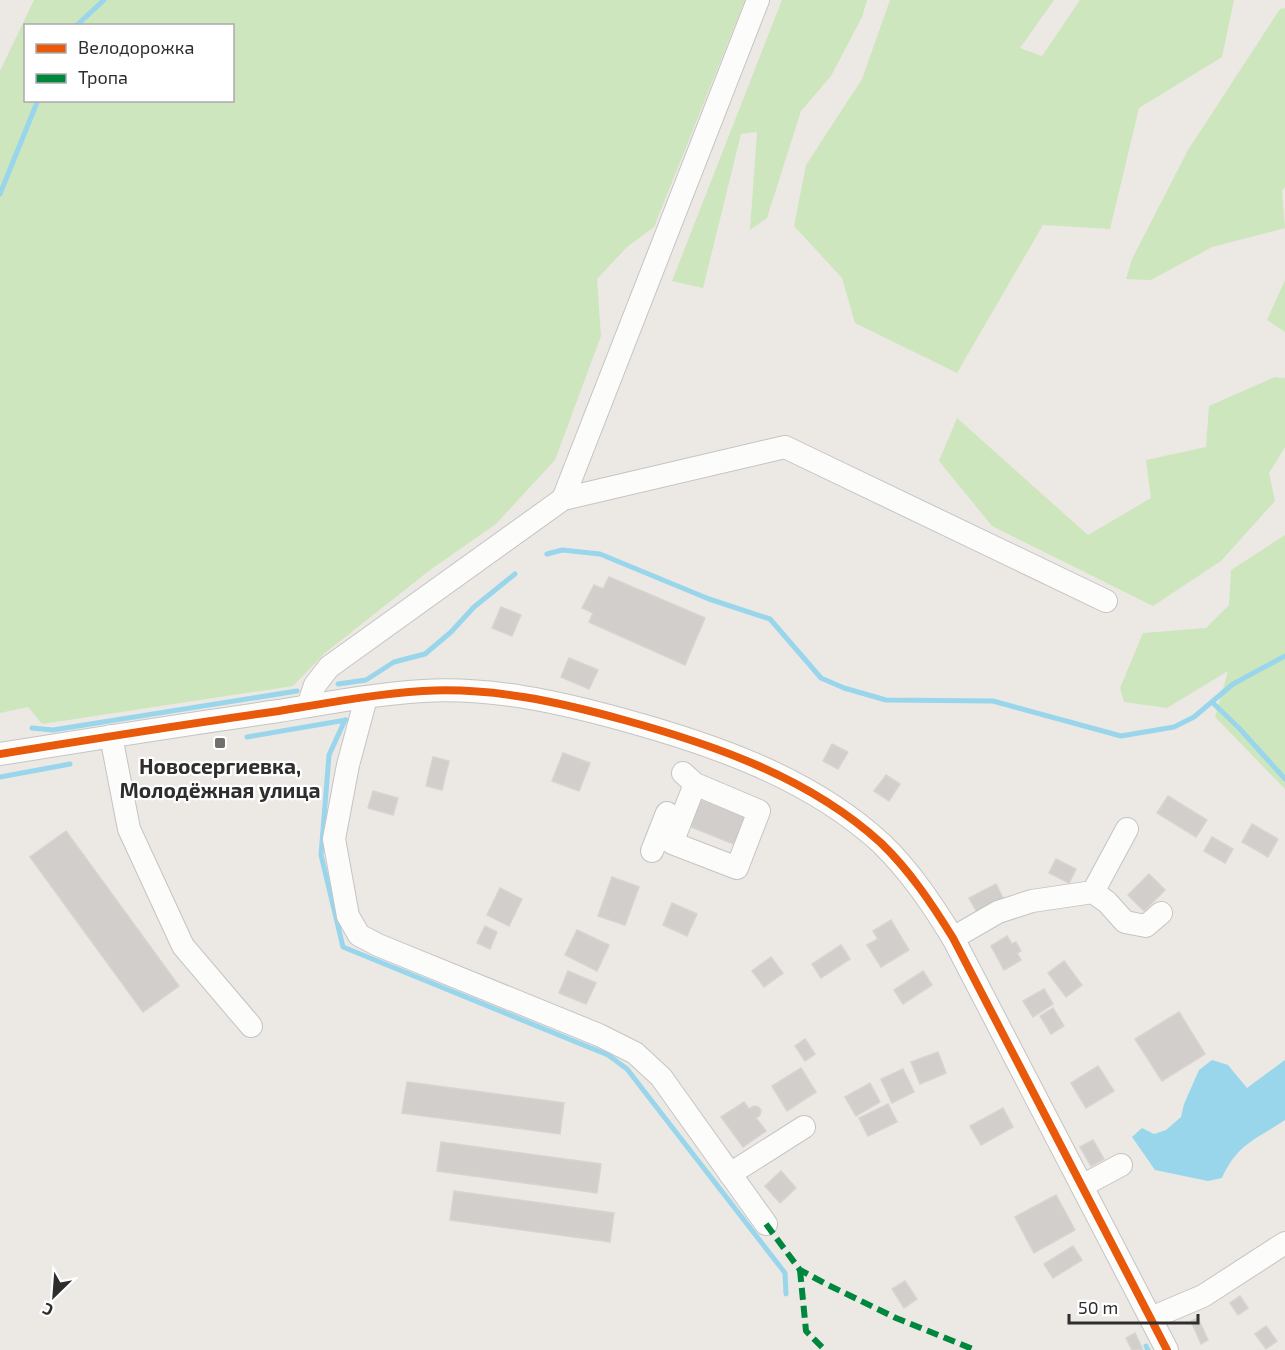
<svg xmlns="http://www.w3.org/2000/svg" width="1285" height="1350" viewBox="0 0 1285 1350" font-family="'Exo 2',sans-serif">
<rect width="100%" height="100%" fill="#ece8e4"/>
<!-- green -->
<g fill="#cee6be" fill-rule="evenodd">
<path d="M34 0H745L654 227 627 247 597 279 601 336 555 460 496 524 430 570 325 653 293 686 42 724 28 707 0 713V71ZM26 26H232V100H26Z"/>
<polygon points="782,0 867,0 862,17 831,76 801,111 767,218 750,230 757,132 741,134 703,288 672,281"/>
<polygon points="890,0 1054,0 1020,48 1042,56 1080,0 1234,0 1222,57 1139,108 1110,229 1043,225 957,373 855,323 842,278 794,226 806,165 862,79"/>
<polygon points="1285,8 1285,187 1282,191 1285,228 1212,247 1151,280 1126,279 1132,259 1188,150 1280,9"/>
<polygon points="1285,280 1285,332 1267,320"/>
<polygon points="1275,377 1285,378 1285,447 1269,473 1275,501 1221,561 1153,606 992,526 939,461 957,418 1088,535 1151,498 1146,460 1206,447 1209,406"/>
<polygon points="1285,535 1285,789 1215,717 1228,671 1167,708 1124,702 1120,688 1143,633 1206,628 1229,605 1231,570"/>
</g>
<!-- water -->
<path fill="#99d6ec" d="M1212 1060 1228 1065 1247 1088 1285 1060V1120C1257 1139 1237 1144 1222 1178L1208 1181 1155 1170 1132 1137 1142 1128 1154 1134 1166 1130 1181 1117 1184 1104 1199 1070Z"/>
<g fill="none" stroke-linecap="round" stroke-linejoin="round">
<!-- stream -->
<g stroke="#99d6ec" stroke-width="5">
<polyline points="76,26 104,0"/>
<polyline points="0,194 38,100"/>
<polyline points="547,554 562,550 600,554 709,599 770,619 821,678 844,688 886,700 993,701 1121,736 1174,727 1194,717 1233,684 1285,656"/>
<polyline points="338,684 366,680 394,662 425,654 451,632 474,607 515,574"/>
<polyline points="1212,702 1239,728 1285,779"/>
<polyline points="345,720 329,755 321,855 343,947 608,1055 627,1069 785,1273 786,1294"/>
<polyline points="32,728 53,730 297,691"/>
<polyline points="247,737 346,720"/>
<polyline points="0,777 70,764"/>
<polyline points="1146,1346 1148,1350"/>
</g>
</g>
<!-- building -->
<g fill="#d1cecb" stroke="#d7d4d0" stroke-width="1.5">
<polygon points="609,577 705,618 685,665 589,622 593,613 582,608 594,585 603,589"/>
<polygon points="501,607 521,615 512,636 492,628"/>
<polygon points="569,658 598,670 589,689 561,677"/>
<polygon points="832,744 848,752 838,769 823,761"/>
<polygon points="563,753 590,763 579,791 552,781"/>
<polygon points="433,757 449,761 442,790 426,786"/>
<polygon points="886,775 900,784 889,801 874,791"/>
<polygon points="373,791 398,798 393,815 368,808"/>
<polygon points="1168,796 1207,820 1196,837 1157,813"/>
<polygon points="700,799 752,819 741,847 689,826"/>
<polygon points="1252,824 1278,839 1268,857 1242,842"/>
<polygon points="66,831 179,986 143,1012 30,857"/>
<polygon points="1212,837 1233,849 1225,863 1204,851"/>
<polygon points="1056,859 1076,869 1069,883 1049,873"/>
<polygon points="1149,874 1165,890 1144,911 1128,895"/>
<polygon points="612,877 639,887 625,925 598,916"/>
<polygon points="996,884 1005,902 979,916 969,898"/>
<polygon points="500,888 522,899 509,926 487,915"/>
<polygon points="672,903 697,914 687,936 663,925"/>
<polygon points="891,920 909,950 881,967 867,945 878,939 873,931"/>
<polygon points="485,926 497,932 490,949 477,943"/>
<polygon points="577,930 609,945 597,971 565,955"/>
<polygon points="1007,936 1012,944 1016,942 1021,951 1017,953 1021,960 1004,970 991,946"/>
<polygon points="841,945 850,959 821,978 812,964"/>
<polygon points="771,957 783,973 764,987 752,971"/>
<polygon points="1064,961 1082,985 1066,997 1048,973"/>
<polygon points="568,971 596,983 586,1004 559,993"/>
<polygon points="923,971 932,985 903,1004 894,990"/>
<polygon points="1044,989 1053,1004 1033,1017 1023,1001"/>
<polygon points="1053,1008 1064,1026 1051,1034 1040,1016"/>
<polygon points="1179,1012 1205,1054 1162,1081 1135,1039"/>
<polygon points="805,1039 815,1054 805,1061 795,1046"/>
<polygon points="938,1052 946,1073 920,1084 911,1062"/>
<polygon points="1098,1066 1114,1091 1086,1108 1071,1083"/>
<polygon points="801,1068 816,1092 787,1111 772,1086"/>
<polygon points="903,1069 914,1092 892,1103 881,1079"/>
<polygon points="407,1082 564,1103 560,1134 402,1113"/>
<polygon points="870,1083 880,1102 856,1116 845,1097"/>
<polygon points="744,1102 749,1109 754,1106 758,1107 761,1110 760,1115 756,1118 766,1131 743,1147 721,1117"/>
<polygon points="888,1104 897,1122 868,1136 859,1118"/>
<polygon points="1003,1108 1013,1127 981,1145 970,1126"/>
<polygon points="1093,1140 1104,1159 1091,1166 1080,1147"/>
<polygon points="441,1142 601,1164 597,1193 437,1171"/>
<polygon points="781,1171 796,1188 780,1203 765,1186"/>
<polygon points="454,1191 614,1213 610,1242 450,1220"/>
<polygon points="1056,1195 1075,1230 1034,1253 1015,1217"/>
<polygon points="1073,1246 1082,1260 1053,1278 1044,1264"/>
<polygon points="905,1281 917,1299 904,1308 892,1289"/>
<polygon points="1240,1296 1248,1308 1238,1315 1230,1303"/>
<polygon points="1198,1318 1208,1340 1201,1344 1191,1321"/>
<polygon points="1266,1326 1277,1341 1266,1349 1255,1334"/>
<polygon points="1135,1333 1143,1350 1132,1350 1126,1338"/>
</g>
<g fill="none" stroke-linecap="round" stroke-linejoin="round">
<!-- minor casing -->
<g stroke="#c5c4c5" stroke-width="24">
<g id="minor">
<polyline points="563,499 758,0"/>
<polyline points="366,698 348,765 334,839 348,916 359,935 378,945 599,1035 635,1053 661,1077 766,1224"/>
<polyline points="308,706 315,685 329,667 563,499 785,447 1106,601"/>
<polyline points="111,736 129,829 183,946 251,1026"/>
<path d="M0 754C93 739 186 724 279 711 327 703 375 694 423 691 492 687 559 702 624 720 715 745 810 778 881 843 910 871 932 904 953 938L1167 1350"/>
<polyline points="683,773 695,784 759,811 737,868 672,843 695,784"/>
<polyline points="652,851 667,813"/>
<polyline points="1093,892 1107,902 1125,922 1146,926 1161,913"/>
<polyline points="953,938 998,912 1032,901 1093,892 1127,829"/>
<polyline points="730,1174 804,1127"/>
<polyline points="1082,1186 1121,1165"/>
<polyline points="1151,1318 1203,1296 1285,1243"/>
</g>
</g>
<!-- minor -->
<use href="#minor" stroke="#fcfcfb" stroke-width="22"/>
<!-- quiet -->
<g stroke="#00873e" stroke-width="6" stroke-dasharray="12 6" stroke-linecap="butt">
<polyline points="766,1224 800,1270 826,1284 896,1318 975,1350"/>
<polyline points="800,1270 806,1331 825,1350"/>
</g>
<!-- cycleway casing -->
<g stroke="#fff" stroke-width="11">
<path id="cycleway" d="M0 754C93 739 186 724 279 711 327 703 375 694 423 691 492 687 559 702 624 720 715 745 810 778 881 843 910 871 932 904 953 938L1167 1350"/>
</g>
<!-- cycleway -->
<use href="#cycleway" stroke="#e8590c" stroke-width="8"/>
</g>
<!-- markers -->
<rect fill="#706f6e" stroke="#fff" stroke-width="2" x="214" y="737" width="12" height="12" rx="3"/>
<g text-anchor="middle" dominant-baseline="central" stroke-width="4.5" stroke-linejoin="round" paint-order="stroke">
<!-- poi labels -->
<g font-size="21" font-weight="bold" fill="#2e2e2e" stroke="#fff">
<text x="220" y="765">Новосергиевка,<tspan x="220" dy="24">Молодёжная улица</tspan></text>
</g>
</g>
<!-- legend -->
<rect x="24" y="24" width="210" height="78" fill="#ffffff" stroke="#ababab" stroke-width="1.5"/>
<rect x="36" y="44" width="30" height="9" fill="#e8590c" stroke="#ababab" stroke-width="1.5"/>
<text x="78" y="54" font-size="18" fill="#2e2e2e">Велодорожка</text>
<rect x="36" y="74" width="30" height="9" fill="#00873e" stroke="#ababab" stroke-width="1.5"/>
<text x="78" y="84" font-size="18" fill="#2e2e2e">Тропа</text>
<!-- north arrow -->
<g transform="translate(54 1296) rotate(205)" stroke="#ffffff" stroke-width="4.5" paint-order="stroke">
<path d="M0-4.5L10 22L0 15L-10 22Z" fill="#2e2e2e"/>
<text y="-9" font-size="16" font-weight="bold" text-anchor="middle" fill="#2e2e2e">С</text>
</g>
<!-- scale -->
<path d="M1069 1314v9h129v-9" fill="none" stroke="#2e2e2e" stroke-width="3"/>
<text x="1078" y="1314" font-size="18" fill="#2e2e2e" stroke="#ffffff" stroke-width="4.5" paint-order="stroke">50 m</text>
</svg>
